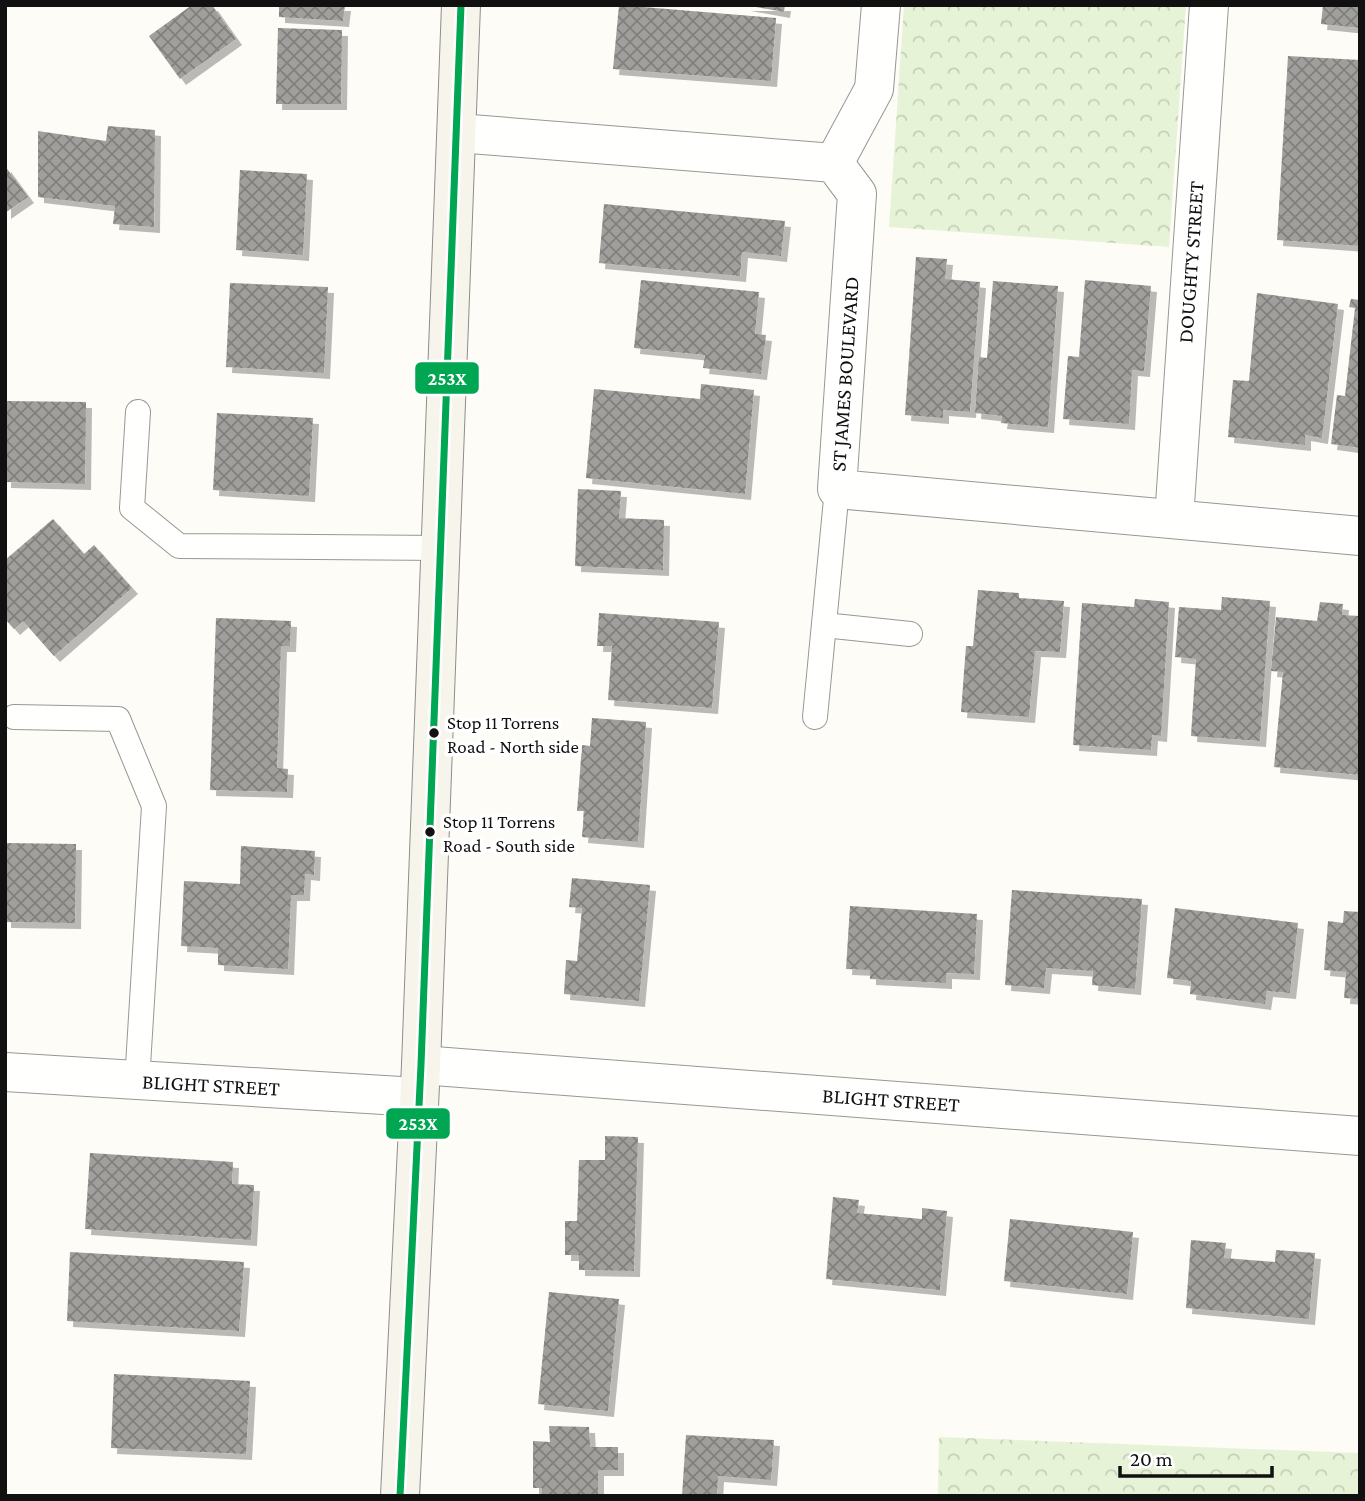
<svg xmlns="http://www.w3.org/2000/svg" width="1365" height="1501" viewBox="0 0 1365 1501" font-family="'Crimson Pro',serif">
<defs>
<pattern id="park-crowns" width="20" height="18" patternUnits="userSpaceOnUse" patternTransform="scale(1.75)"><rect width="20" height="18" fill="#e7f3d7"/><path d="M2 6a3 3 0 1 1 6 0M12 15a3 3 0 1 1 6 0" fill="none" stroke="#c5cfb8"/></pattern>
<pattern id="building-cross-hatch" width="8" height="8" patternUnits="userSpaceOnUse" patternTransform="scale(1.75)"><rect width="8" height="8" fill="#a19f9c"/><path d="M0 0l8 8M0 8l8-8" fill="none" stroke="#82807e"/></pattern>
<filter id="shadow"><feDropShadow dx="6" dy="6" stdDeviation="0" flood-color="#0004"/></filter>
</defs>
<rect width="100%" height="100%" fill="#fdfcf7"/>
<!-- park -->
<g fill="url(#park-crowns)">
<polygon points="904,5 1186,5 1169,247 889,227"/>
<polygon points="939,1437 1360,1453 1360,1496 938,1496"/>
</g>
<!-- building -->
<g fill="url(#building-cross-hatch)" filter="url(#shadow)">
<polygon points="192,5 212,5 236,39 180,79 149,36"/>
<polygon points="279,5 345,5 343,21 279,17"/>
<polygon points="619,5 776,18 771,81 613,69"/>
<polygon points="745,5 785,5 784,12"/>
<polygon points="1323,5 1360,5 1360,28 1321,24"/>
<polygon points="278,28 342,30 341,104 276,104"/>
<polygon points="1288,56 1360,60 1360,246 1277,240"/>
<polygon points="108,126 155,130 154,227 113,224 115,206 38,197 38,131 106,141"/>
<polygon points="5,166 28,197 5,213"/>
<polygon points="240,170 307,174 303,255 236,250"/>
<polygon points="604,204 785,221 781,256 742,252 740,276 599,263"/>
<polygon points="916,257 947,259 945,279 980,282 970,412 943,410 943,418 905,415"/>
<polygon points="641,280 759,292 755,334 766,335 761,374 703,368 705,355 634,348"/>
<polygon points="1085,280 1151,286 1144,371 1132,370 1129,424 1063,419 1068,356 1079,357"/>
<polygon points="993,281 1058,286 1048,427 1001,423 1002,416 975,413 979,357 987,358"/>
<polygon points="230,283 328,287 324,373 226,367"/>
<polygon points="1257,293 1338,304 1322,438 1305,435 1305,445 1228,437 1233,380 1249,381"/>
<polygon points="1351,299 1360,300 1360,448 1331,444 1337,395 1345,396 1355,308 1349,307"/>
<polygon points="701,384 754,390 745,494 586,478 594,389 700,399"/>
<polygon points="5,401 86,402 85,484 5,482"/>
<polygon points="217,413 313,418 309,496 213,490"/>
<polygon points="578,489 621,491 619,518 664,520 663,570 575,566"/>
<polygon points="53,519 84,554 94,545 132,588 54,656 23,621 14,629 5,619 5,560"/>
<polygon points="978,590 1019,593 1019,598 1064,601 1060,652 1035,651 1029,717 961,712 966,646 973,646"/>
<polygon points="1222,597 1270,601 1260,741 1191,736 1196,659 1175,657 1179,607 1221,610"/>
<polygon points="1135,599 1169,602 1161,736 1152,735 1151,750 1073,745 1082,603 1134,607"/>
<polygon points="1320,602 1343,604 1342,615 1360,616 1360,775 1274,767 1283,672 1271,671 1276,617 1317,621"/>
<polygon points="599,613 719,622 712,708 608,700 612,646 597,646"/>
<polygon points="216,618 291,621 290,646 281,646 277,768 288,769 287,792 210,790"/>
<polygon points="592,718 646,722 638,842 582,837 584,811 577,811 582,745 590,746"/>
<polygon points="5,843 76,844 75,923 5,922"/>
<polygon points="241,846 315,851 314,875 305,874 304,895 291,895 288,969 218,965 218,948 181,946 184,881 240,884"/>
<polygon points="572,878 650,885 639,1001 564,994 566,960 577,961 582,908 569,907"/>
<polygon points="1012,890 1142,899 1135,989 1092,985 1093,971 1046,968 1044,988 1005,985"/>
<polygon points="850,906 977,914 974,974 946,973 946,983 870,979 870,970 846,969"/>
<polygon points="1175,908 1298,923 1290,993 1267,991 1265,1004 1190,994 1191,981 1167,978"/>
<polygon points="1344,911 1360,912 1360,999 1344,998 1346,972 1324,970 1328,921 1343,923"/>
<polygon points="605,1136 638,1137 634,1271 579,1270 579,1255 565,1255 565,1221 577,1221 579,1160 605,1160"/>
<polygon points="90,1153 233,1162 232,1184 254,1185 251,1240 85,1229"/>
<polygon points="833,1197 859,1200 857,1213 922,1219 922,1208 947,1211 940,1290 826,1279"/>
<polygon points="1010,1219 1133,1232 1127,1294 1004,1281"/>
<polygon points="1191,1240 1226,1243 1224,1258 1275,1262 1276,1250 1315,1253 1309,1319 1186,1308"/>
<polygon points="70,1252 244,1262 239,1331 67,1321"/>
<polygon points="549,1292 619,1299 608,1411 538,1404"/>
<polygon points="114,1374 250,1381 246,1454 111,1448"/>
<polygon points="549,1426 589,1427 590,1447 618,1447 618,1470 598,1470 598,1496 542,1496 542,1488 533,1488 533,1441 550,1442"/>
<polygon points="686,1435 774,1440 771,1480 718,1476 717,1496 682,1496"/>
</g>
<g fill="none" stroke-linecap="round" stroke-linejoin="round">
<!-- service casing -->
<g stroke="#979795" stroke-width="26">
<g id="service">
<polyline points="138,412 132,508 179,546 442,548"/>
<polyline points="824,625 910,634"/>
<polyline points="14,717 118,719 154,806 137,1082"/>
<polyline points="815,717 837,489"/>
</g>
</g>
<!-- minor casing -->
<g stroke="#979795" stroke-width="40">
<g id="minor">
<polyline points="458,133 834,163 857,194 837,489 1360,536"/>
<polyline points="834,163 874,89 881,5"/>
<polyline points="1174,519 1209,5"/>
<polyline points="421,1065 1360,1136"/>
<polyline points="5,1072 417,1097"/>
</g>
</g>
<!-- secondary casing -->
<g stroke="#8e8d8b" stroke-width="40">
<polyline id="secondary" points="400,1496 421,1065 461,5"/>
</g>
<!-- service -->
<use href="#service" stroke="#fffffe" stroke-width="24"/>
<!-- minor -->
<use href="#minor" stroke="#fffffe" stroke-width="38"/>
<!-- secondary -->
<use href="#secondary" stroke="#f6f4eb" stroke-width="38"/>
<!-- bus-1 casing -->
<g stroke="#fff" stroke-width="12">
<polyline id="bus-1" points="400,1496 421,1065 461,5"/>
</g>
<!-- bus-1 -->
<use href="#bus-1" stroke="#00a651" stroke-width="7"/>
</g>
<!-- markers -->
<g fill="#111" stroke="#fff" stroke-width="2.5">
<circle cx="434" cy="733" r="6"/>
<circle cx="430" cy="832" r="6"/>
</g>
<g text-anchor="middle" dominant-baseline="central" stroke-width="7" stroke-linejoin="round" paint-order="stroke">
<!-- bus labels -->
<g font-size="19" fill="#111" stroke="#fff" text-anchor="start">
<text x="447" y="722">Stop 11 Torrens<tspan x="447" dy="24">Road - North side</tspan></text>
<text x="443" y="821">Stop 11 Torrens<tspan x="443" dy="24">Road - South side</tspan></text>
</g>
<!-- street labels -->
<g font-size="21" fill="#111" stroke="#fff">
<text transform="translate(1191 262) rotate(-86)">DOUGHTY STREET</text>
<text transform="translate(845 374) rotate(-86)">ST JAMES BOULEVARD</text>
<text transform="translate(211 1085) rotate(3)">BLIGHT STREET</text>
<text transform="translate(891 1100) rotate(4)">BLIGHT STREET</text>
</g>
</g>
<g stroke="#fff" stroke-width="2.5">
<rect x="414" y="361" width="66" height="34" rx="7" fill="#00a651"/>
<rect x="385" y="1107" width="66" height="33" rx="7" fill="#00a651"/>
</g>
<g font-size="19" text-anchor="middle" font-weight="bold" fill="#fff">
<text x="447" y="385">253X</text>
<text x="418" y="1130">253X</text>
</g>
<!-- border -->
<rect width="1365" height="1501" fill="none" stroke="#111111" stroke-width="14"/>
<!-- scale -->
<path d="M1120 1466v10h152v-10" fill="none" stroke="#111111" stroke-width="3.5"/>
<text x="1130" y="1466" font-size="21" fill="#111111" stroke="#ffffff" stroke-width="5" paint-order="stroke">20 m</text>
</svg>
